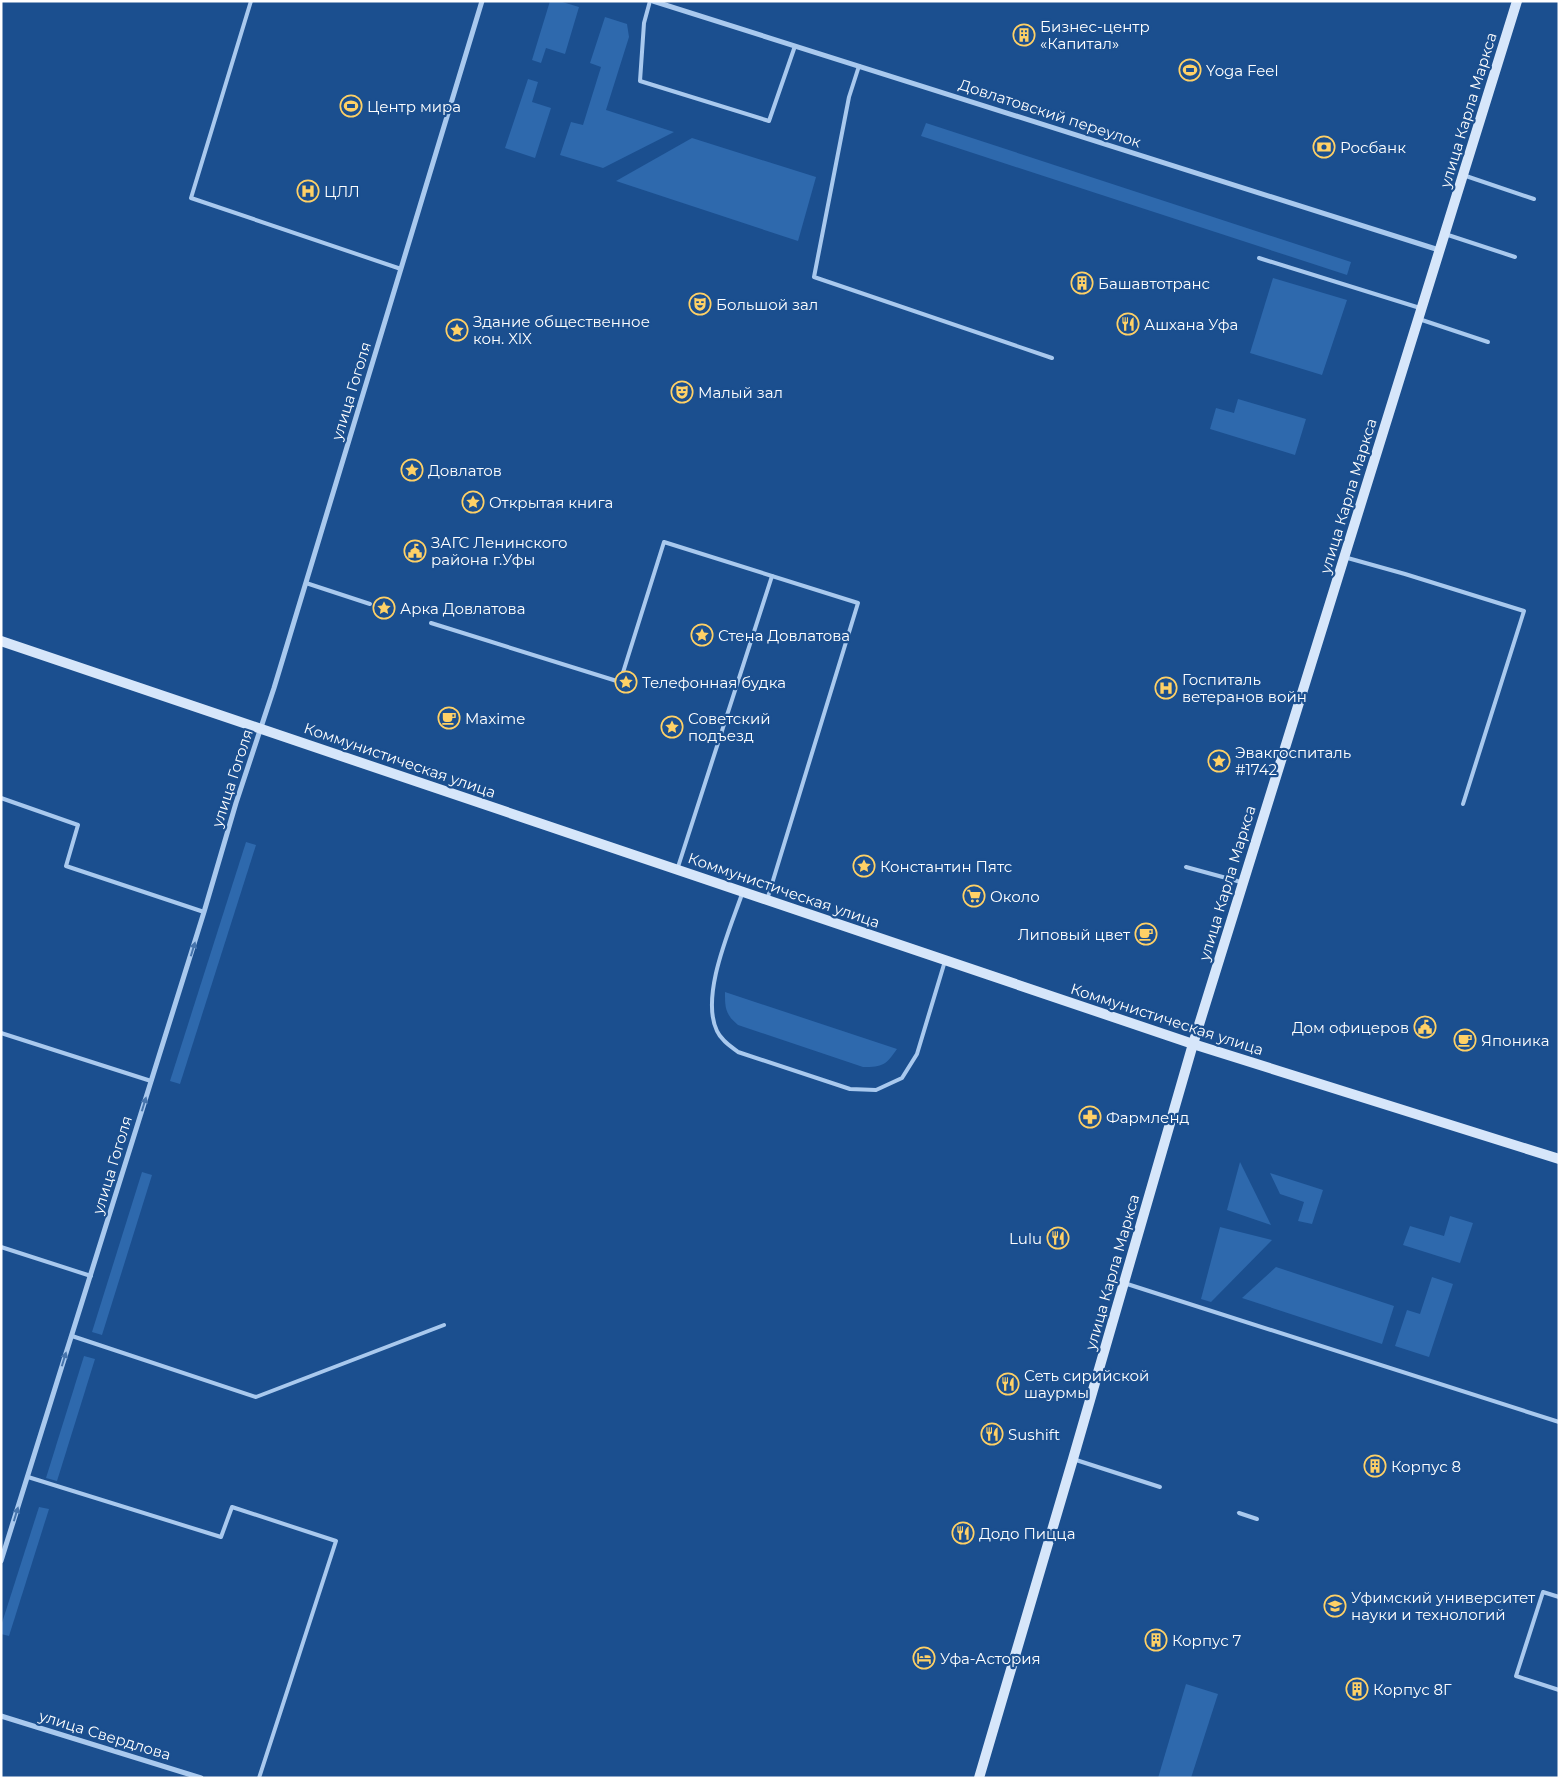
<svg xmlns="http://www.w3.org/2000/svg" width="1560" height="1779" viewBox="0 0 1560 1779" font-family="Montserrat,sans-serif">
<rect width="100%" height="100%" fill="#1b4f8f"/>
<!-- green -->
<g fill="#2e69ad">
<polygon points="550,1 559,1 579,7 565,54 546,48 541,63 532,60"/>
<polygon points="605,17 627,24 629,37 606,110 674,132 603,168 560,155 571,122 583,125 601,67 590,63"/>
<polygon points="528,79 538,82 532,102 551,108 535,158 505,148"/>
<polygon points="926,123 1351,262 1347,275 921,136"/>
<polygon points="692,138 816,177 798,241 616,181"/>
<polygon points="1273,278 1347,300 1322,375 1250,353"/>
<polygon points="1238,399 1306,419 1295,455 1210,429 1216,408 1234,413"/>
<polygon points="246,842 256,845 180,1084 170,1081"/>
<path d="M725 992 897 1049C886 1065 883 1067 863 1067L738 1025C725 1014 725 1008 725 992Z"/>
<polygon points="1240,1162 1271,1225 1227,1210"/>
<polygon points="142,1172 152,1175 102,1335 92,1332"/>
<polygon points="1270,1173 1323,1190 1312,1224 1298,1221 1304,1202 1280,1194"/>
<polygon points="1450,1216 1473,1223 1460,1263 1403,1245 1410,1226 1444,1236"/>
<polygon points="1220,1227 1272,1240 1211,1302 1201,1299"/>
<polygon points="1276,1267 1394,1306 1382,1344 1242,1298"/>
<polygon points="1432,1277 1453,1284 1429,1357 1395,1346 1407,1310 1420,1314"/>
<polygon points="84,1356 95,1359 57,1481 46,1478"/>
<polygon points="39,1507 49,1509 9,1636 1,1634 1,1626"/>
<polygon points="1186,1684 1218,1694 1191,1778 1158,1778"/>
</g>
<g fill="none" stroke-linecap="round" stroke-linejoin="round">
<!-- lane -->
<g stroke="#a9c9ee" stroke-width="4">
<polyline points="251,1 191,198 401,269"/>
<polyline points="650,1 644,23 640,81 769,121 795,46"/>
<polyline points="859,66 849,97 814,277 1052,358"/>
<polyline points="1463,175 1534,199"/>
<polyline points="1445,234 1515,257"/>
<polyline points="1259,258 1420,308"/>
<polyline points="1419,319 1488,342"/>
<polyline points="1344,557 1405,574 1524,611 1463,804"/>
<polyline points="306,583 370,604"/>
<polyline points="431,623 620,682 664,542 858,603 767,900"/>
<polyline points="1,798 78,825 66,866 204,912"/>
<polyline points="1186,867 1241,882"/>
<polyline points="677,870 772,576"/>
<path d="M742 894C730 929 700 996 717 1031 721 1040 730 1046 738 1052L850 1089 876 1090 902 1078 917 1054 945 961"/>
<polyline points="1,1033 151,1081"/>
<polyline points="1,1247 91,1276"/>
<polyline points="1124,1283 1559,1422"/>
<polyline points="72,1336 256,1397 444,1325"/>
<polyline points="1073,1459 1160,1487"/>
<polyline points="28,1477 221,1537 232,1507 336,1541 259,1778"/>
<polyline points="1239,1513 1257,1519"/>
<polyline points="1559,1597 1543,1592 1516,1676 1559,1690"/>
</g>
<!-- street -->
<g stroke="#a9c9ee" stroke-width="5">
<polyline points="653,1 1439,250"/>
<polyline points="1,1561 204,912 236,803 274,688 482,1"/>
<polyline points="1,1716 201,1778"/>
</g>
<!-- secondary -->
<g stroke="#d6e6fa" stroke-width="10">
<polyline points="1,641 1193,1044 1559,1159"/>
<polyline points="979,1778 1073,1459 1193,1044 1517,1"/>
</g>
</g>
<!-- one-way arrows -->
<defs><path id="oneway-solid" d="M-6-.8H1V-3.2L6.5 0L1 3.2V.8H-6Z" transform="scale(1.25)"/></defs>
<g fill="#4674ac">
<use href="#oneway-solid" transform="translate(193 949) rotate(-73)"/>
<use href="#oneway-solid" transform="translate(144 1104) rotate(-73)"/>
<use href="#oneway-solid" transform="translate(64 1359) rotate(-73)"/>
<use href="#oneway-solid" transform="translate(16 1514) rotate(-73)"/>
</g>
<!-- icons -->
<defs>
<g id="building-ring" transform="scale(1.125)"><circle r="9.5" fill="#1b4f8f" stroke="#ffd166" stroke-width="1.5"/><path d="M-4-6H4V6H1V3H-1V6H-4ZM-2.5-4.3h1.7v1.8h-1.7ZM.8-4.3h1.7v1.8H.8ZM-2.5-1h1.7V.8h-1.7ZM.8-1h1.7V.8H.8Z" fill="#ffd166"/></g>
<g id="stadium-ring" transform="scale(1.125)"><circle r="9.5" fill="#1b4f8f" stroke="#ffd166" stroke-width="1.5"/><path d="M0-5a6.5 5 0 1 0 0 10a6.5 5 0 1 0 0-10ZM-3.5-1.8h7v3.6h-7Z" fill="#ffd166"/></g>
<g id="bank-ring" transform="scale(1.125)"><circle r="9.5" fill="#1b4f8f" stroke="#ffd166" stroke-width="1.5"/><path d="M-6-4H6V4H-6ZM0-2.3a2.3 2.3 0 1 0 0 4.6a2.3 2.3 0 1 0 0-4.6Z" fill="#ffd166"/></g>
<g id="hospital-ring" transform="scale(1.125)"><circle r="9.5" fill="#1b4f8f" stroke="#ffd166" stroke-width="1.5"/><path d="M-5-5h3v3.5h4V-5h3V5h-3V1.5h-4V5h-3Z" fill="#ffd166"/></g>
<g id="theatre-ring" transform="scale(1.125)"><circle r="9.5" fill="#1b4f8f" stroke="#ffd166" stroke-width="1.5"/><path d="M-5-5.5Q0-4 5-5.5V0Q5 5 0 6Q-5 5-5 0ZM-3.3-2.5H-1v1.5H-3.3ZM1-2.5H3.3v1.5H1ZM-2.8 1Q0 5.5 2.8 1Z" fill="#ffd166"/></g>
<g id="restaurant-ring" transform="scale(1.125)"><circle r="9.5" fill="#1b4f8f" stroke="#ffd166" stroke-width="1.5"/><path d="M-5-6h1v4h1v-4h1v4h1v-4h1v5L-1.5 .5V6h-2V.5L-5-1ZM5-6V6H3V1.5H1.5Q1.5-4 5-6Z" fill="#ffd166"/></g>
<g id="sight-ring" transform="scale(1.125)"><circle r="9.5" fill="#1b4f8f" stroke="#ffd166" stroke-width="1.5"/><path d="M0-6L1.8-2.2L6-1.7L2.9 1.2L3.7 5.4L0 3.3L-3.7 5.4L-2.9 1.2L-6-1.7L-1.8-2.2Z" fill="#ffd166"/></g>
<g id="civic-ring" transform="scale(1.125)"><circle r="9.5" fill="#1b4f8f" stroke="#ffd166" stroke-width="1.5"/><path d="M-.6-6.5H3V-4.5H.6V-3L4-1V1h2V6H-6V1h2V-1L-.6-3ZM-1.2 2.5V6h2.4V2.5Z" fill="#ffd166"/></g>
<g id="cafe-ring" transform="scale(1.125)"><circle r="9.5" fill="#1b4f8f" stroke="#ffd166" stroke-width="1.5"/><path d="M-5.5-4.5H6V0H3Q3 3.5 0 3.5H-2.5Q-5.5 3.5-5.5 0ZM3-3.2v2h1.7v-2ZM-6 4.5H4V6H-6Z" fill="#ffd166"/></g>
<g id="supermarket-ring" transform="scale(1.125)"><circle r="9.5" fill="#1b4f8f" stroke="#ffd166" stroke-width="1.5"/><path d="M-6-5.5h2.5l.6 2H6L4.5 2H-2.5L-4.4-4H-6ZM-1.5 3.2a1.3 1.3 0 1 0 .1 0ZM3 3.2a1.3 1.3 0 1 0 .1 0Z" fill="#ffd166"/></g>
<g id="pharmacy-ring" transform="scale(1.125)"><circle r="9.5" fill="#1b4f8f" stroke="#ffd166" stroke-width="1.5"/><path d="M-2-6h4v4h4v4h-4v4h-4v-4h-4v-4h4Z" fill="#ffd166"/></g>
<g id="university-ring" transform="scale(1.125)"><circle r="9.5" fill="#1b4f8f" stroke="#ffd166" stroke-width="1.5"/><path d="M0-5L7-2L0 1L-7-2ZM-4 1L0 2.5L4 1V4Q0 6-4 4Z" fill="#ffd166"/></g>
<g id="hotel-ring" transform="scale(1.125)"><circle r="9.5" fill="#1b4f8f" stroke="#ffd166" stroke-width="1.5"/><path d="M-6-4.5h1.5V1H6V5H4.5V3h-9V5H-6ZM-4 0a1.8 1.8 0 1 1 3.6 0ZM.5 0V-2.5h3Q6-2.5 6 0Z" fill="#ffd166"/></g>
</defs>
<g fill-rule="evenodd">
<use href="#building-ring" x="1024" y="35"/>
<use href="#stadium-ring" x="1190" y="70"/>
<use href="#stadium-ring" x="351" y="106"/>
<use href="#bank-ring" x="1324" y="147"/>
<use href="#hospital-ring" x="308" y="191"/>
<use href="#building-ring" x="1082" y="283"/>
<use href="#theatre-ring" x="700" y="304"/>
<use href="#restaurant-ring" x="1128" y="324"/>
<use href="#sight-ring" x="457" y="330"/>
<use href="#theatre-ring" x="682" y="392"/>
<use href="#sight-ring" x="412" y="470"/>
<use href="#sight-ring" x="473" y="502"/>
<use href="#civic-ring" x="415" y="551"/>
<use href="#sight-ring" x="384" y="608"/>
<use href="#sight-ring" x="702" y="635"/>
<use href="#sight-ring" x="626" y="682"/>
<use href="#hospital-ring" x="1166" y="688"/>
<use href="#cafe-ring" x="449" y="718"/>
<use href="#sight-ring" x="672" y="727"/>
<use href="#sight-ring" x="1219" y="761"/>
<use href="#sight-ring" x="864" y="866"/>
<use href="#supermarket-ring" x="974" y="896"/>
<use href="#cafe-ring" x="1146" y="934"/>
<use href="#civic-ring" x="1425" y="1027"/>
<use href="#cafe-ring" x="1465" y="1040"/>
<use href="#pharmacy-ring" x="1090" y="1117"/>
<use href="#restaurant-ring" x="1058" y="1238"/>
<use href="#restaurant-ring" x="1008" y="1384"/>
<use href="#restaurant-ring" x="992" y="1434"/>
<use href="#building-ring" x="1375" y="1466"/>
<use href="#restaurant-ring" x="963" y="1533"/>
<use href="#university-ring" x="1335" y="1606"/>
<use href="#building-ring" x="1156" y="1640"/>
<use href="#hotel-ring" x="924" y="1658"/>
<use href="#building-ring" x="1357" y="1689"/>
</g>
<g text-anchor="middle" dominant-baseline="central" stroke-width="4.5" stroke-linejoin="round" paint-order="stroke">
<!-- poi labels -->
<g font-size="15" fill="#fff" stroke="#1b4f8f" text-anchor="start">
<text x="1040" y="26">Бизнес-центр<tspan x="1040" dy="17">«Капитал»</tspan></text>
<text x="1206" y="70">Yoga Feel</text>
<text x="367" y="106">Центр мира</text>
<text x="1340" y="147">Росбанк</text>
<text x="324" y="191">ЦЛЛ</text>
<text x="1098" y="283">Башавтотранс</text>
<text x="716" y="304">Большой зал</text>
<text x="473" y="321">Здание общественное<tspan x="473" dy="17">кон. XIX</tspan></text>
<text x="1144" y="324">Ашхана Уфа</text>
<text x="698" y="392">Малый зал</text>
<text x="428" y="470">Довлатов</text>
<text x="489" y="502">Открытая книга</text>
<text x="431" y="542">ЗАГС Ленинского<tspan x="431" dy="17">района г.Уфы</tspan></text>
<text x="400" y="608">Арка Довлатова</text>
<text x="718" y="635">Стена Довлатова</text>
<text x="1182" y="679">Госпиталь<tspan x="1182" dy="17">ветеранов войн</tspan></text>
<text x="642" y="682">Телефонная будка</text>
<text x="465" y="718">Maxime</text>
<text x="688" y="718">Советский<tspan x="688" dy="17">подъезд</tspan></text>
<text x="1235" y="752">Эвакгоспиталь<tspan x="1235" dy="17">#1742</tspan></text>
<text x="880" y="866">Константин Пятс</text>
<text x="990" y="896">Около</text>
<text x="1130" y="934" text-anchor="end">Липовый цвет</text>
<text x="1409" y="1027" text-anchor="end">Дом офицеров</text>
<text x="1481" y="1040">Японика</text>
<text x="1106" y="1117">Фармленд</text>
<text x="1042" y="1238" text-anchor="end">Lulu</text>
<text x="1024" y="1375">Сеть сирийской<tspan x="1024" dy="17">шаурмы</tspan></text>
<text x="1008" y="1434">Sushift</text>
<text x="1391" y="1466">Корпус 8</text>
<text x="979" y="1533">Додо Пицца</text>
<text x="1351" y="1597">Уфимский университет<tspan x="1351" dy="17">науки и технологий</tspan></text>
<text x="1172" y="1640">Корпус 7</text>
<text x="940" y="1658">Уфа-Астория</text>
<text x="1373" y="1689">Корпус 8Г</text>
</g>
<!-- street labels -->
<g font-size="15" fill="#fff" stroke="#1b4f8f">
<text transform="translate(1468 110) rotate(-73)">улица Карла Маркса</text>
<text transform="translate(1050 113) rotate(18)">Довлатовский переулок</text>
<text transform="translate(351 391) rotate(-73)">улица Гоголя</text>
<text transform="translate(1348 496) rotate(-73)">улица Карла Маркса</text>
<text transform="translate(400 760) rotate(19)">Коммунистическая улица</text>
<text transform="translate(232 778) rotate(-72)">улица Гоголя</text>
<text transform="translate(1227 883) rotate(-73)">улица Карла Маркса</text>
<text transform="translate(784 890) rotate(19)">Коммунистическая улица</text>
<text transform="translate(1167 1019) rotate(18)">Коммунистическая улица</text>
<text transform="translate(112 1165) rotate(-73)">улица Гоголя</text>
<text transform="translate(1112 1272) rotate(-74)">улица Карла Маркса</text>
<text transform="translate(105 1735) rotate(17)">улица Свердлова</text>
</g>
</g>
<!-- border -->
<rect width="1560" height="1779" fill="none" stroke="#ffffff" stroke-width="5"/>
</svg>
